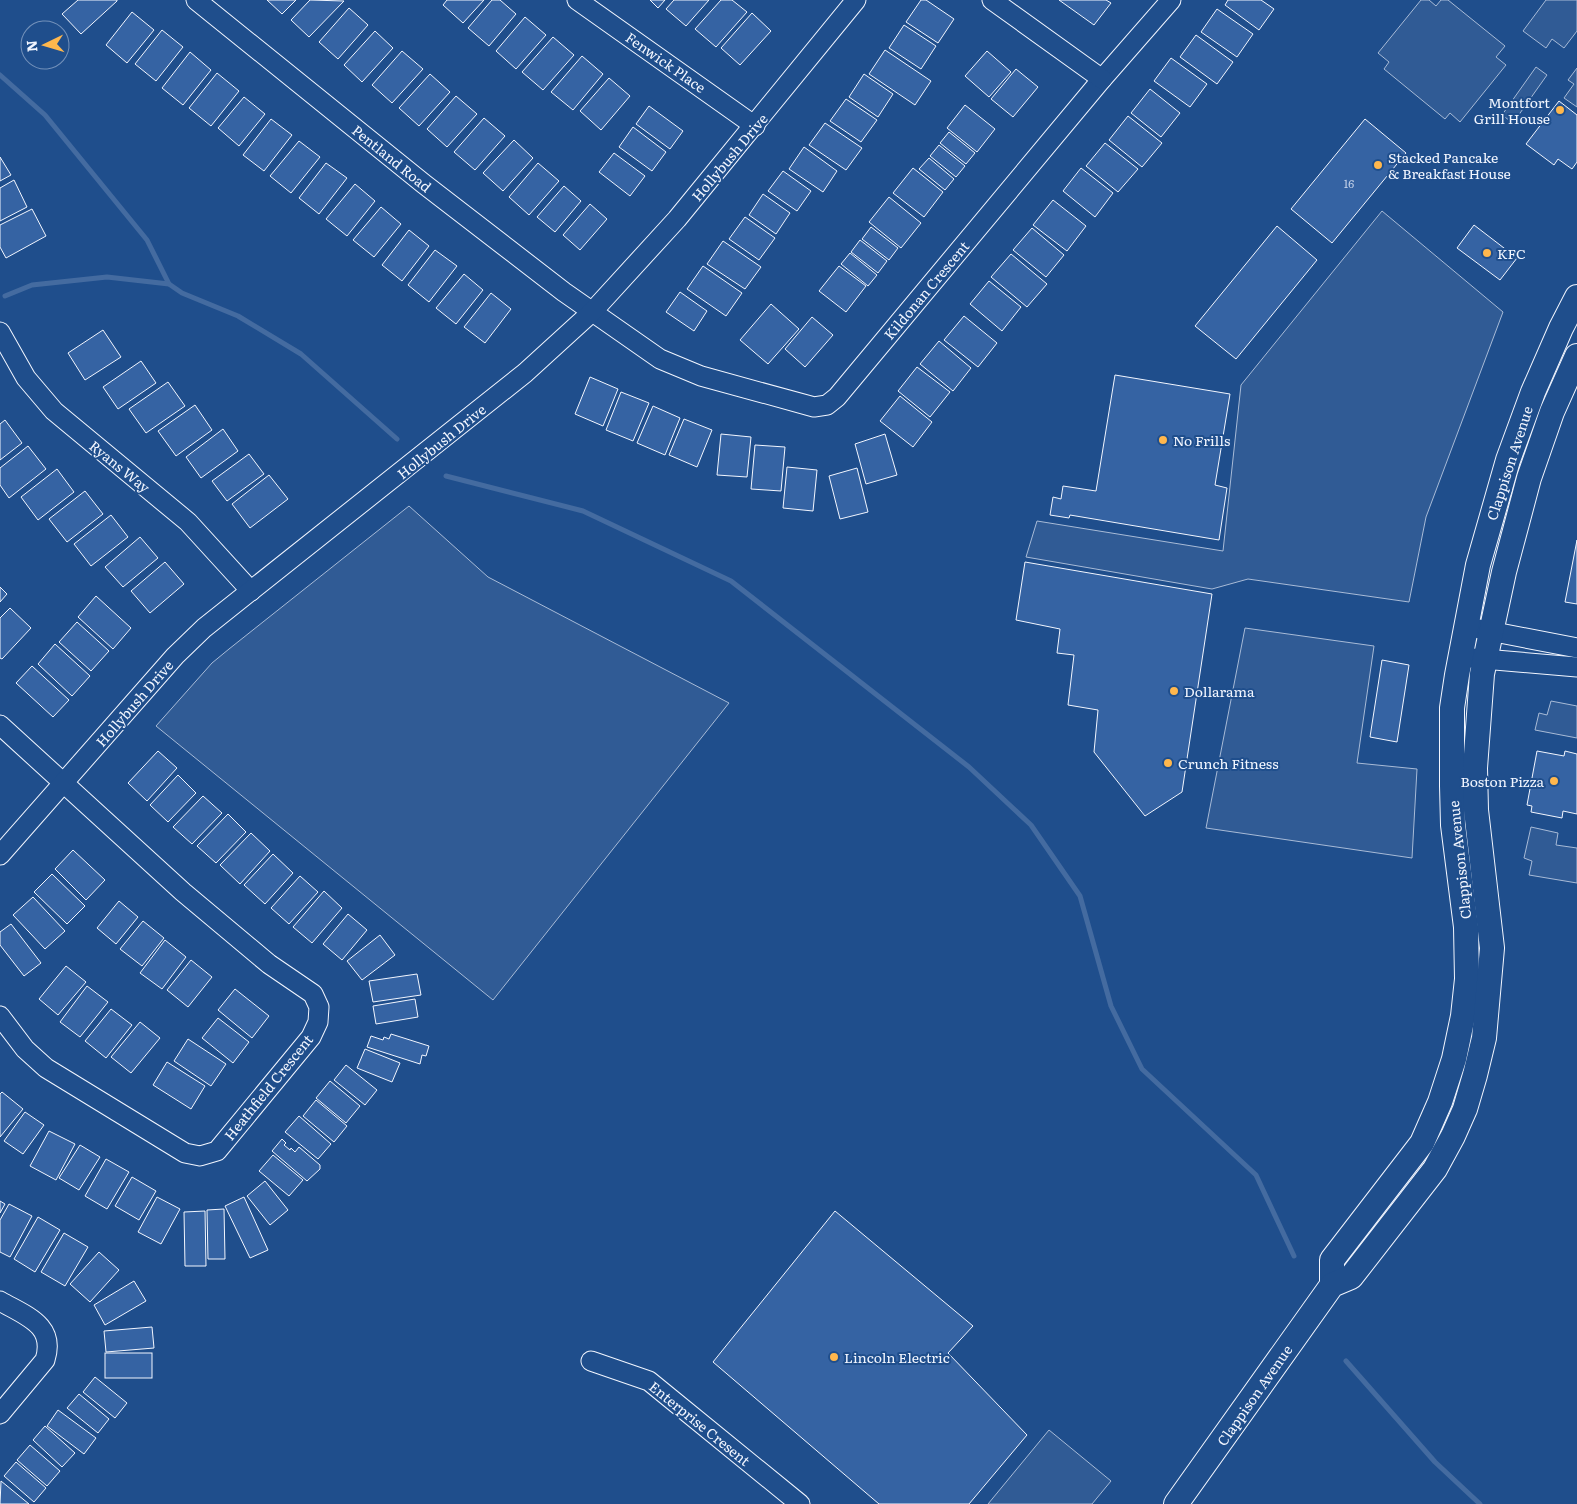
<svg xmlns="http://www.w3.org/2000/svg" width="1577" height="1504" viewBox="0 0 1577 1504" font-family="Literata,serif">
<rect width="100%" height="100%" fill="#1f4e8c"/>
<!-- built -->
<g fill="#305b95" stroke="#a8bbd7">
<polygon points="1421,0 1429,0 1436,6 1441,0 1448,0 1505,46 1496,57 1506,65 1460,122 1450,113 1445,119 1384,69 1389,62 1378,53"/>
<polygon points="1546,0 1577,0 1577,31 1564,48 1552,39 1546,48 1523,31"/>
<polygon points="1536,67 1547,75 1513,123 1502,115"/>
<polygon points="1577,68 1577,107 1564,98 1574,84 1568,80"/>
<polygon points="1382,211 1503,312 1426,517 1409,602 1248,579 1212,589 1026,557 1037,521 1223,551 1241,385"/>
<polygon points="409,506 488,577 729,703 493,1000 156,726 212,663 229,649"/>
<polygon points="1245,628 1374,646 1357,763 1417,769 1412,858 1206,828"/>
<polygon points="1551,701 1577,706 1577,738 1535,730 1539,713 1547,715"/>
<polygon points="1531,827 1558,833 1556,845 1577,848 1577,883 1529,875 1532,861 1524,858"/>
<polygon points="1049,1430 1111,1481 1092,1504 988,1504"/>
</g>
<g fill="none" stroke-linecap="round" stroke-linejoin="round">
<!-- stream -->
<g stroke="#446ba0" stroke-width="5">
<polyline points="0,75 45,115 147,240 169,284"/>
<polyline points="5,296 32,285 107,277 169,284 182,293 238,316 301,354 397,439"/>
<polyline points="446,476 583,511 731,581 969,767 1031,825 1080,896 1111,1006 1142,1069 1256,1175 1294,1256"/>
<polyline points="1346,1361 1435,1462 1480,1504"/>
</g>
</g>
<!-- building -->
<g fill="#3563a3" stroke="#f2f6ff">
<polygon points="78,0 117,0 117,1 81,34 62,14"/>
<polygon points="267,0 296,0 282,14"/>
<polygon points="310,0 344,1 309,37 291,20"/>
<polygon points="447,0 484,0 463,23 443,5"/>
<polygon points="492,0 500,0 516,14 489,46 468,28"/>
<polygon points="650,0 665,0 658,8"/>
<polygon points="674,0 709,0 686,26 666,9"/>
<polygon points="721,0 732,0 747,12 716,47 695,29"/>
<polygon points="921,0 926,0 954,19 938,43 906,22"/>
<polygon points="1059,0 1106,0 1111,3 1094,25"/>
<polygon points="1228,0 1261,0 1274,9 1259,30 1225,5"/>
<polygon points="349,8 368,25 338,59 319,42"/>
<polygon points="1217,9 1253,34 1237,57 1201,32"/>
<polygon points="132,12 154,30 127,63 106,45"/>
<polygon points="752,13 771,31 740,65 721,48"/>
<polygon points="525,17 546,35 516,69 496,51"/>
<polygon points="904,25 936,46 921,69 889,48"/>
<polygon points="162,30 183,47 156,81 135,64"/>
<polygon points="375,31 393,48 362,82 344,65"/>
<polygon points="1196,35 1233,62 1217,84 1180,57"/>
<polygon points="553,37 574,55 543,90 522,72"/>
<polygon points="885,50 931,81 915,105 869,74"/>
<polygon points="402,51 423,69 392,103 372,85"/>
<polygon points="987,51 1011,72 989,97 965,76"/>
<polygon points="190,52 211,70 183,105 162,88"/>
<polygon points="582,56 603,74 573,110 551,92"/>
<polygon points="1171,58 1207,84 1190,107 1154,81"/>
<polygon points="1016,69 1038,87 1013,117 991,99"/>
<polygon points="217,73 239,91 211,126 189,108"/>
<polygon points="430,74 450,92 419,126 399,108"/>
<polygon points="864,74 893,94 878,117 849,97"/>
<polygon points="609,78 630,96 601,130 580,111"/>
<polygon points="1150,89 1180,113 1161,137 1131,113"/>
<polygon points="456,96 477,114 447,147 427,129"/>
<polygon points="244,97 265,114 239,146 218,128"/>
<polygon points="846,99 877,120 861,142 830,121"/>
<polygon points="1559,101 1577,115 1577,162 1572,169 1558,159 1554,165 1526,144"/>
<polygon points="965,105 995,129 977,152 947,128"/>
<polygon points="649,106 683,131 670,149 636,124"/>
<polygon points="1128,116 1162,143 1142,167 1109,140"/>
<polygon points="484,118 505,136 475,170 454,152"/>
<polygon points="271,119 292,135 264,171 243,155"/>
<polygon points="1365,119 1406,153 1332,243 1291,209"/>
<polygon points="825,123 862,148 846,170 809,145"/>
<polygon points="633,127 666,152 652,171 619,147"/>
<polygon points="949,132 975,153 966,164 940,143"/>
<polygon points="514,140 533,158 503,191 483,173"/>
<polygon points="299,141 320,157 291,193 270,176"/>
<polygon points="1105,143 1138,169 1118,192 1086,166"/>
<polygon points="939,145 965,166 956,177 930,156"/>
<polygon points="804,147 837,171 823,192 789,169"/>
<polygon points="614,153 645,176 630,196 599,172"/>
<polygon points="0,157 11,175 0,181"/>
<polygon points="929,158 954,179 945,190 919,169"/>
<polygon points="326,163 347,178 319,214 299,198"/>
<polygon points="538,163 559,181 529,215 509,197"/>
<polygon points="913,168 943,192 924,217 893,193"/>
<polygon points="1081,168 1113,193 1095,217 1063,191"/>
<polygon points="783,171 811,191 797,211 768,191"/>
<polygon points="14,180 27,207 0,221 0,188"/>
<polygon points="355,184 375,201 347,236 326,219"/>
<polygon points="564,186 581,201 555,232 537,217"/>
<polygon points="763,194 790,213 776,234 749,215"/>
<polygon points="889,197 921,223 901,248 869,222"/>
<polygon points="1053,200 1086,226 1067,251 1033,225"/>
<polygon points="590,204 607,219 580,250 563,235"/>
<polygon points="381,207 401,224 374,257 353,240"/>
<polygon points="32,209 46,236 6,258 0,247 0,225"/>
<polygon points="745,217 775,238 759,260 729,239"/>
<polygon points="1474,225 1517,258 1500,280 1457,248"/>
<polygon points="1277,226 1317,260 1236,359 1195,326"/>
<polygon points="871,227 898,248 889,260 862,239"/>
<polygon points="1032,228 1064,255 1046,277 1013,250"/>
<polygon points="409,230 429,246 402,281 382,265"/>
<polygon points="860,240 887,261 878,273 851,252"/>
<polygon points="723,241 761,267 745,289 707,264"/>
<polygon points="435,250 457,266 429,302 408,285"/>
<polygon points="850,253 877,275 868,286 841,264"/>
<polygon points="1011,254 1047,284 1027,307 991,277"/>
<polygon points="703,266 742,293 726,316 687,289"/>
<polygon points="839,266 866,286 846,312 819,291"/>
<polygon points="464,274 483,290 456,324 436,308"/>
<polygon points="989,281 1021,307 1002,331 970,304"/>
<polygon points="680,292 707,311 694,331 666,312"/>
<polygon points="491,293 511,309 485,343 464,327"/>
<polygon points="771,304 799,329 768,364 740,340"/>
<polygon points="964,316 997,343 978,367 944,340"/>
<polygon points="812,317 833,335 805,367 785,349"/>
<polygon points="103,330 121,357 85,380 68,353"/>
<polygon points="939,341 971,368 953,391 920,364"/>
<polygon points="141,361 156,383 118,409 103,387"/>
<polygon points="917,367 950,392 930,417 898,391"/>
<polygon points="1115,375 1230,394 1215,485 1227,488 1219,540 1070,515 1069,518 1050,515 1053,497 1061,499 1063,486 1096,491"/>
<polygon points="590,377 618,389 603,426 575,414"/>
<polygon points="168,382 185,406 146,433 129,409"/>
<polygon points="621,392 649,403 633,441 606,430"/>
<polygon points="900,396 932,422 913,447 880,421"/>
<polygon points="195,405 212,430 176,456 158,431"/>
<polygon points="653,406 680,418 665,455 637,443"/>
<polygon points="684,419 712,430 697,467 669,455"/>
<polygon points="5,420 22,443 0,460 0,424"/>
<polygon points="223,429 238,451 201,478 186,457"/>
<polygon points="721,434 751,437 747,477 717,475"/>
<polygon points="885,434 897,475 866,484 855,444"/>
<polygon points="755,445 785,447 781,491 751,489"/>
<polygon points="28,446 46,469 9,498 0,485 0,468"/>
<polygon points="249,454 264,474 227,501 212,481"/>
<polygon points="787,467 817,470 813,511 783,508"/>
<polygon points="857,468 868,512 840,519 829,476"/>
<polygon points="57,469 74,492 38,520 21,497"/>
<polygon points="269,475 288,499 250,528 232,504"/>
<polygon points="85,491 103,514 67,542 49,519"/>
<polygon points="111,515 128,537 91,566 74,544"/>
<polygon points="140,537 158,558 123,587 105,567"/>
<polygon points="1577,540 1577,604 1565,602"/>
<polygon points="165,562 184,584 150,613 131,591"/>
<polygon points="1025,562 1212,594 1182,792 1145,816 1094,752 1098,710 1068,705 1074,655 1057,653 1060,629 1016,620"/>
<polygon points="0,587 7,594 0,602"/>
<polygon points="96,596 131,628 113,649 78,617"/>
<polygon points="10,608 31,628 2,659 0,658 0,618"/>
<polygon points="77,622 109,651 91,671 59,642"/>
<polygon points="55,644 90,676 72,696 38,664"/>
<polygon points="1382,660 1409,665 1397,742 1370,737"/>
<polygon points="32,666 69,700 53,717 16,683"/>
<polygon points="158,751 177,768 147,801 128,783"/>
<polygon points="1537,751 1564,756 1565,751 1577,754 1577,814 1563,811 1562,818 1531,812 1532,806 1527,805"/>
<polygon points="178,775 196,793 168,822 150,805"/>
<polygon points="203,796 222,813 192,844 173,827"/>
<polygon points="228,814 246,832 216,863 197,846"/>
<polygon points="251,833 270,851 240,884 220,865"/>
<polygon points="73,850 105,880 86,900 55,869"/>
<polygon points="273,854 293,873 265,904 244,885"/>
<polygon points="52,874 85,906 67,924 34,892"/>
<polygon points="300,876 318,892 289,924 271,908"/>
<polygon points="324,891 342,908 312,943 293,927"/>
<polygon points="33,897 65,931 45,949 13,915"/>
<polygon points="119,901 138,917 116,944 97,928"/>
<polygon points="348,914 367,930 342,960 323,944"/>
<polygon points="143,921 164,938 142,966 120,949"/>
<polygon points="11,924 41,963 24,976 0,945 0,932"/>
<polygon points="380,935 395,955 362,980 347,961"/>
<polygon points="165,940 186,957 162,989 140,973"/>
<polygon points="191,960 212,977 188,1007 167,990"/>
<polygon points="66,966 86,982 58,1015 39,999"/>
<polygon points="417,974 421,995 373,1002 369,981"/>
<polygon points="87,986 108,1002 80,1037 60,1022"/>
<polygon points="235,989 269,1016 252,1038 218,1010"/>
<polygon points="415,999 418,1017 376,1024 373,1006"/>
<polygon points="111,1009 132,1025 106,1058 85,1041"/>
<polygon points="218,1018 249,1042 233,1063 202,1038"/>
<polygon points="140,1022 160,1038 131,1073 111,1057"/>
<polygon points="391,1034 429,1046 426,1056 422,1055 420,1064 367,1047 371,1036 383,1040 384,1037 389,1039"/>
<polygon points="188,1039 226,1064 211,1086 174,1061"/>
<polygon points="365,1049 400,1063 392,1082 357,1068"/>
<polygon points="167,1062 205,1086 191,1109 153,1085"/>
<polygon points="346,1065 377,1090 365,1105 334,1080"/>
<polygon points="330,1081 360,1106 346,1123 316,1098"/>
<polygon points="2,1092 23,1109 0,1137 0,1094"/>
<polygon points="316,1100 347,1126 334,1142 303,1116"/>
<polygon points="25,1112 44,1125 23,1154 4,1141"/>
<polygon points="299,1116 331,1144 318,1159 285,1132"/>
<polygon points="49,1131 75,1144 56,1180 30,1166"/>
<polygon points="282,1139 286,1143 284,1145 290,1150 291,1148 295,1152 299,1147 320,1165 320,1169 307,1181 272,1151"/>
<polygon points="80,1145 100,1157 79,1190 59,1178"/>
<polygon points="273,1155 303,1180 289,1196 259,1171"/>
<polygon points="106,1159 129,1172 107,1209 85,1196"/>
<polygon points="132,1177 156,1191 139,1220 115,1206"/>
<polygon points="265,1181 288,1210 270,1225 247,1196"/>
<polygon points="157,1197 180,1209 161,1244 138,1232"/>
<polygon points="244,1197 268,1250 250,1258 225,1206"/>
<polygon points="0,1201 5,1204 0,1213"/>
<polygon points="9,1204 32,1216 10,1257 0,1252 0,1220"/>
<polygon points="224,1209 225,1259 208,1259 207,1210"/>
<polygon points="205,1211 206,1266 185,1266 184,1212"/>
<polygon points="835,1211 973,1326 948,1353 1027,1435 969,1504 879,1504 713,1362"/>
<polygon points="38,1217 60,1230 35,1272 14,1259"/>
<polygon points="64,1233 88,1247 65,1286 41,1272"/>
<polygon points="99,1252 119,1270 90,1302 70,1284"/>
<polygon points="134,1281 146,1301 105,1325 94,1305"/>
<polygon points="152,1327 154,1348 106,1352 104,1331"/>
<rect x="105" y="1353" width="47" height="25"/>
<polygon points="95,1377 127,1403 115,1418 83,1392"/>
<polygon points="79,1394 109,1419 98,1433 67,1408"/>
<polygon points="58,1410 96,1438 84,1454 47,1426"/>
<polygon points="45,1426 75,1453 62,1467 33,1440"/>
<polygon points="30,1445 60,1471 47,1486 17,1460"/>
<polygon points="16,1462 46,1488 34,1502 4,1476"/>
<polygon points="1,1481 29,1504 0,1504"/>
</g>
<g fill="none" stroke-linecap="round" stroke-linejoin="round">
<!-- minor casing -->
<g stroke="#f2f6ff" stroke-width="21">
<g id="minor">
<polyline points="196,0 424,184 564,292 660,359 701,376 814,407 827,405 837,397 1102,79 1171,0"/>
<polyline points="577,0 755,126"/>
<polyline points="992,0 1102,79"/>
<polyline points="0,332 26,378 54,411 188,522 251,591"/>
<polyline points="1479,629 1577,648"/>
<polyline points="1460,657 1577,667"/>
<polyline points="0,725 183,892 269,964 313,994 319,1007 318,1022 311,1037 217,1151 200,1156 185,1153 46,1068 25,1049 0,1016"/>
<polyline points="0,855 175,656 204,628 525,373 593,311 677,219 856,0"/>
<path d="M0 1301C26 1316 56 1325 45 1360L0 1414"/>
<polyline points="591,1361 649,1381 800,1504"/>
</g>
</g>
<!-- major casing -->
<g stroke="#f2f6ff" stroke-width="26">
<g id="major">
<polyline points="1332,1285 1332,1260 1422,1143 1440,1102 1454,1059 1463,1016 1467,979 1466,927 1453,825 1452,786 1452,708 1457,675 1478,565 1508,460 1533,392 1561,328 1577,297"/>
<polyline points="1176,1504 1332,1285 1351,1277 1435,1169 1453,1136 1465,1109 1475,1075 1484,1038 1492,948 1476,810 1475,768 1482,674 1504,572 1529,478 1552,412 1577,356"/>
</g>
</g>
<!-- minor -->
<use href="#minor" stroke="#1f4e8c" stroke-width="19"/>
<!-- major -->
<use href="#major" stroke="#1f4e8c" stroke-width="24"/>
</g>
<!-- markers -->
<g fill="#ffb74d" stroke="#1f4e8c" stroke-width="2">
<circle cx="1560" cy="110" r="5"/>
<circle cx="1378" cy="165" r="5"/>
<circle cx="1487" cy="253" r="5"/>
<circle cx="1163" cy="440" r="5"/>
<circle cx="1174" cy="691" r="5"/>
<circle cx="1168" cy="763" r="5"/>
<circle cx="1554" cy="781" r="5"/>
<circle cx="834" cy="1357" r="5"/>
</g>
<g text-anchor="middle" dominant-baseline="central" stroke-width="4" stroke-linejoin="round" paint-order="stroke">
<!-- number labels -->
<g font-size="11" fill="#c3d1e8">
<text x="1349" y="183">16</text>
</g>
<!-- street labels -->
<g font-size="14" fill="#f2f6ff" stroke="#1f4e8c">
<text transform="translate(666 62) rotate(35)">Fenwick Place</text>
<text transform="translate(729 157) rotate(-50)">Hollybush Drive</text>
<text transform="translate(392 158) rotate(39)">Pentland Road</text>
<text transform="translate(926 290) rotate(-50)">Kildonan Crescent</text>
<text transform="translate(441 441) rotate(-39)">Hollybush Drive</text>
<text transform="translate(1509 463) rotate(-72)">Clappison Avenue</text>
<text transform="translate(120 466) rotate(39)">Ryans Way</text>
<text transform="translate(134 703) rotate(-49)">Hollybush Drive</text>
<text transform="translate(1459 860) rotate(-96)">Clappison Avenue</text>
<text transform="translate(268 1087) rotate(-51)">Heathfield Crescent</text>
<text transform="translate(1254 1395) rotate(-55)">Clappison Avenue</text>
<text transform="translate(700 1423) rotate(39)">Enterprise Cresent</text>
</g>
<!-- poi labels -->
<g font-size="14" fill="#f2f6ff" stroke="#1f4e8c" text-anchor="start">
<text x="1550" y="102" text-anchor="end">Montfort<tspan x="1550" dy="16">Grill House</tspan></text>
<text x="1388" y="157">Stacked Pancake<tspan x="1388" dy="16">&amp; Breakfast House</tspan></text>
<text x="1497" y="253">KFC</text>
<text x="1173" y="440">No Frills</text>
<text x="1184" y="691">Dollarama</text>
<text x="1178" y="763">Crunch Fitness</text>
<text x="1544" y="781" text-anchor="end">Boston Pizza</text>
<text x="844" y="1357">Lincoln Electric</text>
</g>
</g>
<!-- north arrow -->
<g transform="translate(45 45) rotate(265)"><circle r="24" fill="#1f4e8c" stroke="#7391ba"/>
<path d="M0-4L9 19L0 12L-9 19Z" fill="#ffb74d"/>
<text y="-8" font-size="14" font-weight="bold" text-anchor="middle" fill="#f2f6ff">N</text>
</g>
</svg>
